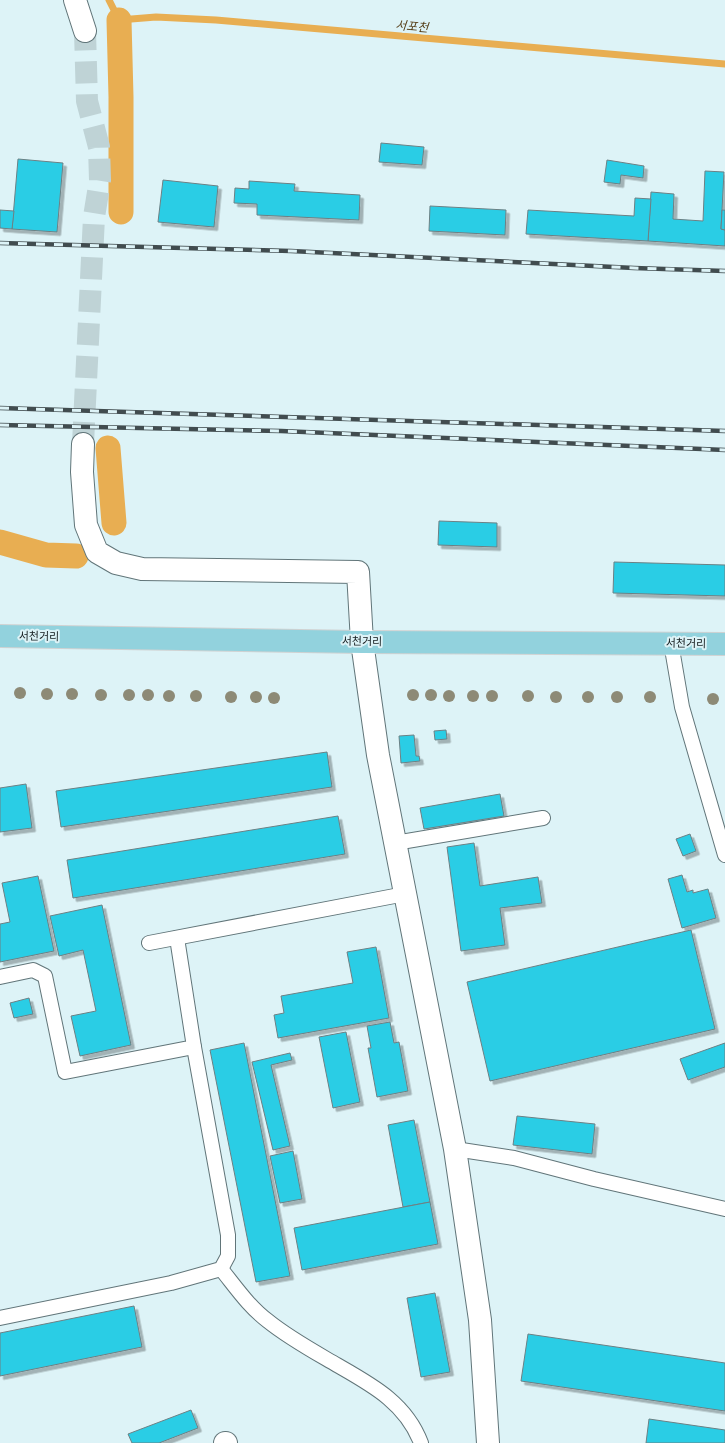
<svg xmlns="http://www.w3.org/2000/svg" width="725" height="1443" viewBox="0 0 725 1443" font-family="Merriweather,'Noto Sans KR',serif">
<defs>
<filter id="shadow"><feDropShadow dx="3.5" dy="3.5" stdDeviation="0" flood-color="#0004"/></filter>
</defs>
<rect width="100%" height="100%" fill="#ddf3f7"/>
<g fill="none" stroke-linecap="round" stroke-linejoin="round">
<!-- stream -->
<polyline stroke="#e8ae52" stroke-width="7" points="109,0 119,20 156,17 216,20 725,64"/>
<!-- canal -->
<g stroke="#e8ae52" stroke-width="25">
<polyline points="119,20 121,97 121,212"/>
<polyline points="108,448 114,523"/>
<polyline points="0,542 46,555 76,556"/>
</g>
</g>
<!-- building -->
<g fill="#2ccde5" stroke="#6c8084" filter="url(#shadow)">
<polygon points="381,143 424,147 422,165 379,162"/>
<polygon points="18,159 63,163 57,232 12,229"/>
<polygon points="607,160 644,166 643,178 621,175 620,184 604,182"/>
<polygon points="705,171 724,172 721,229 725,230 725,246 648,241 651,192 674,194 673,219 703,221"/>
<polygon points="163,180 218,186 214,227 158,222"/>
<polygon points="249,181 295,184 294,191 360,195 359,220 257,215 257,204 234,203 235,188 249,189"/>
<polygon points="635,198 651,199 648,241 526,234 528,210 634,216"/>
<polygon points="430,206 506,210 505,235 429,231"/>
<polygon points="0,210 14,211 12,229 0,228"/>
<polygon points="722,210 725,210 725,230 721,229"/>
<polygon points="439,521 497,523 497,547 438,545"/>
<polygon points="614,562 725,565 725,596 613,593"/>
<polygon points="446,730 447,739 435,740 434,731"/>
<polygon points="414,735 416,756 419,756 420,761 401,763 399,736"/>
<polygon points="327,752 332,787 61,827 56,791"/>
<polygon points="26,784 32,828 0,832 0,788"/>
<polygon points="500,794 504,816 424,829 420,808"/>
<polygon points="338,816 345,854 73,898 67,860"/>
<polygon points="690,834 696,851 683,856 676,839"/>
<polygon points="474,843 480,886 538,877 542,903 500,908 505,945 461,951 447,847"/>
<polygon points="682,875 687,892 693,890 693,893 708,889 716,918 682,928 668,879"/>
<polygon points="38,876 54,951 0,962 0,924 10,922 2,883"/>
<polygon points="102,905 131,1045 80,1056 71,1016 96,1011 83,950 59,956 50,916"/>
<polygon points="691,930 715,1029 490,1081 467,982"/>
<polygon points="376,947 389,1018 278,1038 274,1015 284,1013 281,996 353,983 347,952"/>
<polygon points="29,998 33,1014 14,1018 10,1003"/>
<polygon points="390,1022 394,1043 399,1042 408,1091 377,1097 368,1048 371,1048 367,1026"/>
<polygon points="346,1032 360,1102 333,1108 319,1037"/>
<polygon points="244,1043 290,1276 256,1282 210,1050"/>
<polygon points="725,1043 725,1067 688,1080 680,1059"/>
<polygon points="290,1053 292,1060 271,1065 290,1146 273,1150 252,1062"/>
<polygon points="517,1116 595,1124 592,1154 513,1145"/>
<polygon points="414,1120 430,1202 403,1207 388,1125"/>
<polygon points="293,1151 302,1199 280,1203 270,1156"/>
<polygon points="430,1202 438,1244 302,1270 294,1228"/>
<polygon points="435,1293 450,1372 421,1377 407,1298"/>
<polygon points="134,1306 142,1347 0,1376 0,1333"/>
<polygon points="528,1334 725,1363 725,1411 521,1381"/>
<polygon points="191,1410 198,1428 159,1443 132,1443 128,1434"/>
<polygon points="649,1419 725,1430 725,1443 646,1443"/>
</g>
<g fill="none" stroke-linecap="round" stroke-linejoin="round">
<!-- minor-tunnel -->
<polyline stroke="#bfd3d6" stroke-width="22" stroke-dasharray="22 11" stroke-linecap="butt" points="83,444 94,217 100,180 99,147 87,101 85,31"/>
<!-- service casing -->
<g stroke="#617579" stroke-width="16">
<g id="service">
<polyline points="671,643 682,707 725,855"/>
<polyline points="395,843 543,818"/>
<polyline points="149,943 405,894"/>
<polyline points="0,977 33,970 45,976 65,1072 194,1047 177,938"/>
<polyline points="455,1149 514,1158 594,1179 725,1209"/>
<path d="M221 1269C235 1286 249 1307 268 1321 289 1338 313 1351 337 1365 372 1385 406 1403 421 1443"/>
<polyline points="0,1318 171,1283 221,1269 228,1256 228,1235 194,1047"/>
</g>
</g>
<!-- minor casing -->
<g stroke="#617579" stroke-width="24">
<g id="minor">
<polyline points="75,0 85,31"/>
<polyline points="83,444 82,472 86,525 97,552 116,563 142,569 358,572 362,642"/>
<polyline points="225,1443 226,1443"/>
</g>
</g>
<!-- tertiary casing -->
<g stroke="#617579" stroke-width="24">
<polyline id="tertiary" points="362,642 378,755 455,1149 480,1320 488,1443"/>
</g>
<!-- primary casing -->
<g stroke="#d0d2d2" stroke-width="24">
<polyline id="primary" points="0,636 362,642 725,644"/>
</g>
<!-- service -->
<use href="#service" stroke="#fff" stroke-width="14"/>
<!-- minor -->
<use href="#minor" stroke="#fff" stroke-width="22"/>
<!-- tertiary -->
<use href="#tertiary" stroke="#fff" stroke-width="22"/>
<!-- primary -->
<use href="#primary" stroke="#92d2dd" stroke-width="22"/>
<!-- rail casing -->
<g stroke="#414c4f" stroke-width="4.5">
<g id="rail">
<polyline points="0,243 291,251 634,268 725,271"/>
<polyline points="0,408 725,431"/>
<polyline points="0,425 281,431 725,450"/>
</g>
</g>
<!-- rail -->
<use href="#rail" stroke="#ddf3f7" stroke-width="3" stroke-dasharray="9" stroke-linecap="butt"/>
</g>
<!-- trees -->
<g fill="#8d8a76">
<circle cx="20" cy="693" r="6"/>
<circle cx="47" cy="694" r="6"/>
<circle cx="72" cy="694" r="6"/>
<circle cx="101" cy="695" r="6"/>
<circle cx="129" cy="695" r="6"/>
<circle cx="148" cy="695" r="6"/>
<circle cx="413" cy="695" r="6"/>
<circle cx="431" cy="695" r="6"/>
<circle cx="169" cy="696" r="6"/>
<circle cx="196" cy="696" r="6"/>
<circle cx="449" cy="696" r="6"/>
<circle cx="473" cy="696" r="6"/>
<circle cx="492" cy="696" r="6"/>
<circle cx="528" cy="696" r="6"/>
<circle cx="231" cy="697" r="6"/>
<circle cx="256" cy="697" r="6"/>
<circle cx="556" cy="697" r="6"/>
<circle cx="588" cy="697" r="6"/>
<circle cx="617" cy="697" r="6"/>
<circle cx="650" cy="697" r="6"/>
<circle cx="274" cy="698" r="6"/>
<circle cx="713" cy="699" r="6"/>
</g>
<g text-anchor="middle" dominant-baseline="central" stroke-width="4" stroke-linejoin="round" paint-order="stroke">
<!-- street labels -->
<g font-size="11" fill="#141c1e" stroke="#ddf3f7">
<text transform="translate(39 636) rotate(1)">서천거리</text>
<text transform="translate(362 641) rotate(1)">서천거리</text>
<text transform="translate(686 643) rotate(1)">서천거리</text>
</g>
<!-- water labels -->
<g font-size="12" font-style="italic" fill="#563e18" stroke="#ddf3f7">
<text transform="translate(412 26) rotate(5)">서포천</text>
</g>
</g>
</svg>
